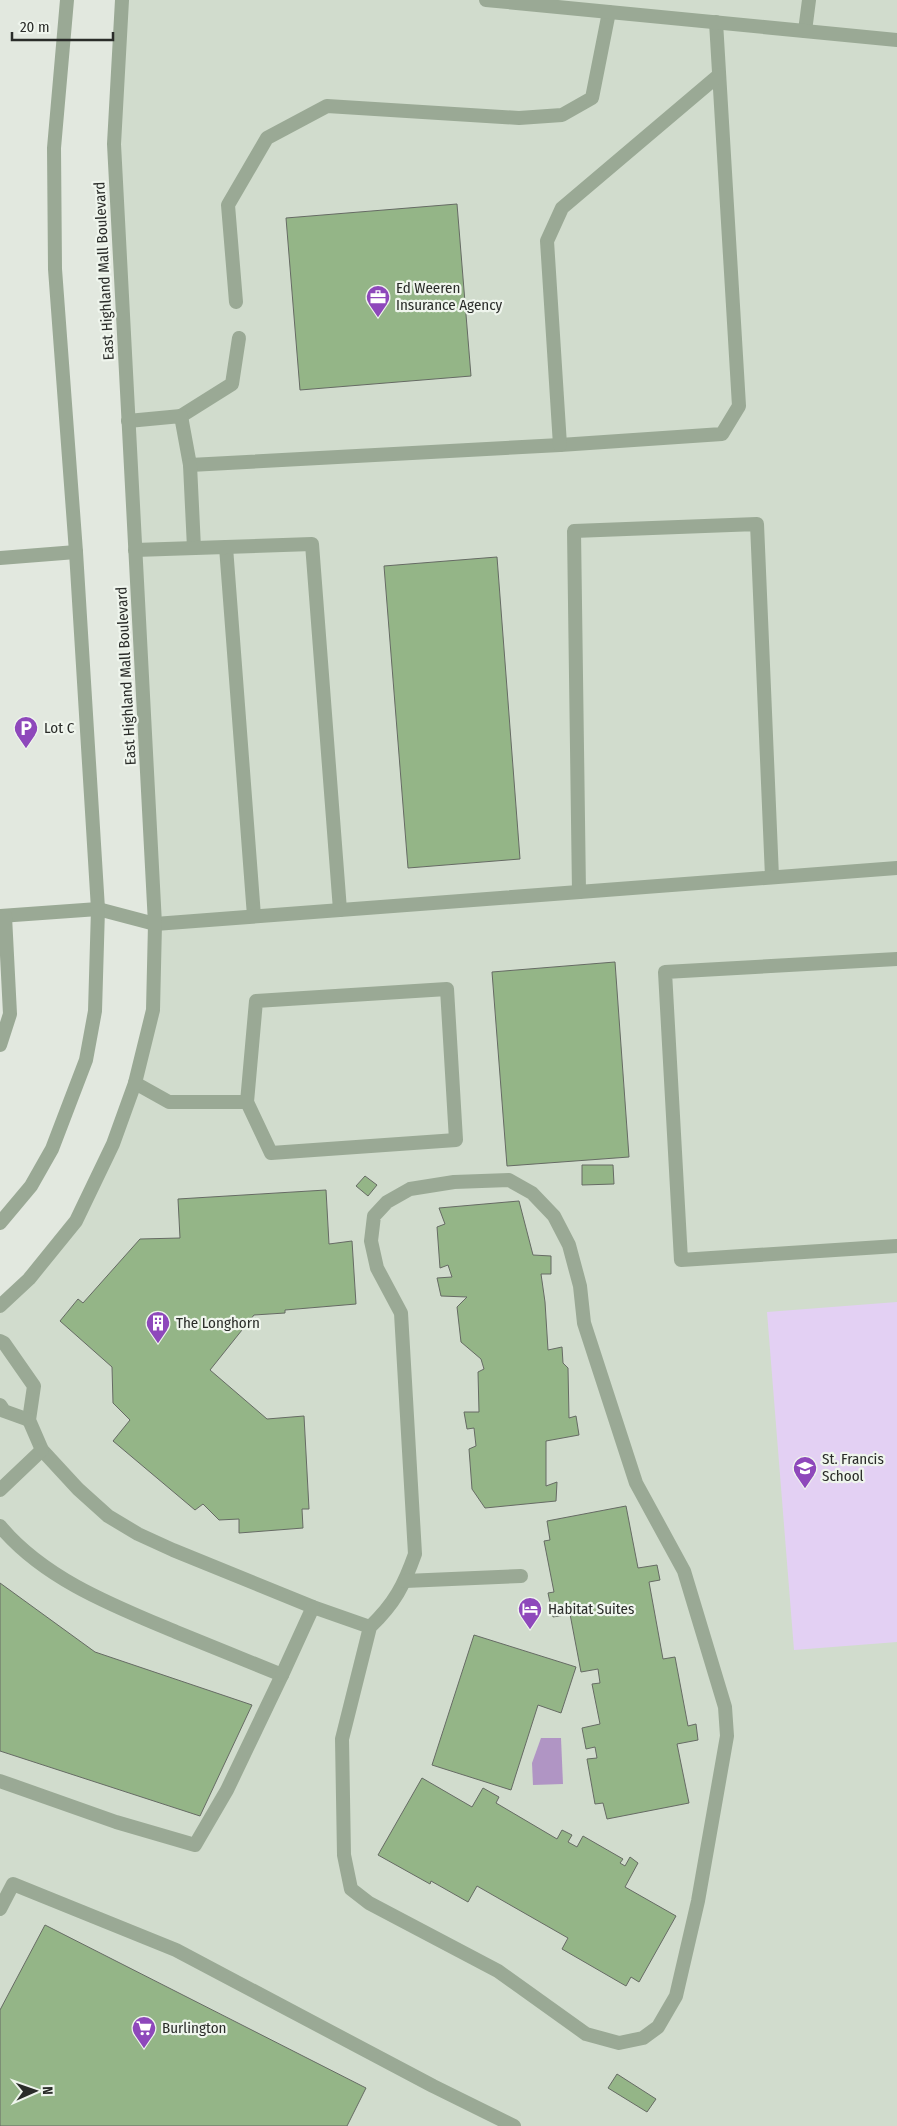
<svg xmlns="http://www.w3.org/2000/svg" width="897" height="2126" viewBox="0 0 897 2126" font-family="'Fira Sans Condensed',sans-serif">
<rect width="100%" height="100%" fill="#e2e8df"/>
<!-- built -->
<polygon fill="#d1dccd" points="122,0 897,0 897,2126 0,2126 0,1306 76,1221 113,1144 153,1010 118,232"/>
<!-- green -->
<polygon fill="#e3d0f3" points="897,1302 897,1642 794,1650 767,1312"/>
<!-- water -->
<polygon fill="#b095c4" points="541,1738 561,1738 563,1784 533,1785 532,1763"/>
<!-- building -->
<g fill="#94b587" stroke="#666b64">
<polygon points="457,204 471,376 300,390 286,218"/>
<polygon points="497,557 520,859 408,868 384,566"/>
<polygon points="615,962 629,1157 507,1166 492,972"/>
<polygon points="582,1165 613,1165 614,1184 582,1185"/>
<polygon points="365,1176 377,1185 368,1196 356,1186"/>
<polygon points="326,1190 329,1244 352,1241 356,1304 285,1310 285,1313 254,1315 210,1370 267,1419 304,1416 309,1509 302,1509 303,1528 239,1533 239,1519 219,1520 203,1504 195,1510 113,1441 130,1420 113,1403 112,1367 60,1321 78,1299 83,1303 140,1239 180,1238 178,1199"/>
<polygon points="519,1201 533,1255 551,1256 551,1274 541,1274 545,1302 548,1350 562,1347 563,1363 568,1368 569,1418 576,1416 579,1435 546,1441 546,1486 557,1482 556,1501 485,1508 472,1489 469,1449 476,1446 474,1428 467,1429 464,1412 479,1412 478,1372 484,1369 481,1359 461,1342 457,1307 467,1297 441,1296 437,1278 452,1277 448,1265 440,1268 437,1227 445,1224 439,1208"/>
<polygon points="626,1506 638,1568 657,1565 660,1580 649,1582 663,1659 675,1657 688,1726 696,1724 698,1740 677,1744 689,1803 607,1819 603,1803 595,1804 587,1759 597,1758 595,1747 586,1749 582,1728 600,1724 592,1684 600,1683 598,1669 581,1672 570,1614 553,1617 548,1593 554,1592 544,1541 550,1540 547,1521"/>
<polygon points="0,1583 95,1652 252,1705 200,1816 0,1751"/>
<polygon points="474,1635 576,1667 561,1713 538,1705 511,1790 432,1765"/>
<polygon points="422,1778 472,1807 483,1788 499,1797 496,1803 557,1839 562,1830 572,1835 568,1842 577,1847 583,1836 623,1859 620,1863 625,1866 630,1857 638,1863 625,1887 676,1916 639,1982 631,1977 626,1986 562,1949 568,1938 477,1886 468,1902 431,1881 430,1884 378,1855"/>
<polygon points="45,1925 366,2088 347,2126 0,2126 0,2010"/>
<polygon points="617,2074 656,2099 647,2112 608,2088"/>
</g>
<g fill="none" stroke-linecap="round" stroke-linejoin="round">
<!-- service -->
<g stroke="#9aa995" stroke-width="14">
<polyline points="805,31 809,0"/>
<polyline points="236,302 228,205 267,138 327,106 519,118 562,115 592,98 609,12"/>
<polyline points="181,416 232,384 239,338"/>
<polyline points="128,421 181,416 190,465 560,445 722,434 739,406 716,22"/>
<polyline points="560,445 547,241 562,208 719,75"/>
<polyline points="190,465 194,548"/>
<polyline points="226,547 254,916"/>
<polyline points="135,550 312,544 340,910"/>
<polyline points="579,892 574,531 757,524 772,877"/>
<polyline points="0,916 98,909 155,924 897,868"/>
<polyline points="897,959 665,972 681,1260 897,1246"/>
<polyline points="0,1045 10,1014 5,916"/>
<polyline points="135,1083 169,1102 247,1102 271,1153 456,1140 447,989 256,1001 247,1102"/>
<path d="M0 1341 4 1343 34 1386 29 1420 42 1450 78 1489 108 1516 138 1534 173 1550 313 1607 370 1627C395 1603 404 1585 415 1554L401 1313 377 1268 371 1241 374 1216 387 1202 410 1189 454 1182 509 1180 532 1193 554 1216 569 1245 580 1286 584 1323 636 1483 684 1571 725 1707 727 1736 698 1901 676 1996 658 2027 643 2038 619 2043 586 2034 498 1971 369 1903 351 1889 344 1855 342 1739 370 1627"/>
<polyline points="0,1405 4,1411 29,1420"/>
<polyline points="0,1490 42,1450"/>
<path d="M0 1526C44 1579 114 1606 176 1632 211 1646 247 1661 282 1675L227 1790 195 1845 116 1822 0 1781"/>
<polyline points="405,1581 521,1576"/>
<polyline points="282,1675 313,1607"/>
<polyline points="0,1909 13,1884 176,1950 433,2086 514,2126"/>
</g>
<!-- minor -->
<g stroke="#9aa995" stroke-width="14">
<polyline points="486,0 897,40"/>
<polyline points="0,558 76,552"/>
<polyline points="0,1223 31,1186 52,1149 86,1060 95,1011 98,909 76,552 55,269 54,148 67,0"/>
<polyline points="0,1306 29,1279 76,1221 113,1144 135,1083 153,1010 155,924 114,144 122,0"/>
</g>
</g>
<!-- icons -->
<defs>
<g id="office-pin" transform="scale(1.25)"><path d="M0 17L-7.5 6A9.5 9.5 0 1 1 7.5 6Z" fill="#8e48bb" stroke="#eff5ed"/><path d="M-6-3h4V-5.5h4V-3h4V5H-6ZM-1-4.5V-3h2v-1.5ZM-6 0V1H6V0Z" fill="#fff"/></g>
<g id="parking-pin" transform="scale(1.25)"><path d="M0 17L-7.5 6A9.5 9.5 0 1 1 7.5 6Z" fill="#8e48bb" stroke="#eff5ed"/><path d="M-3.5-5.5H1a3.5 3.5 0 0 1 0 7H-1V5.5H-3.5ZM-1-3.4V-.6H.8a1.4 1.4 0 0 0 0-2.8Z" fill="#fff"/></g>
<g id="building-pin" transform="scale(1.25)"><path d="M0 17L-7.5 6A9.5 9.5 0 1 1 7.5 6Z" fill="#8e48bb" stroke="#eff5ed"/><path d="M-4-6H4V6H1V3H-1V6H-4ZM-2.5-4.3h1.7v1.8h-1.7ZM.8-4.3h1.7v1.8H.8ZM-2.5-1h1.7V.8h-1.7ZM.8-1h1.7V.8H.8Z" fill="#fff"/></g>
<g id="school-pin" transform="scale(1.25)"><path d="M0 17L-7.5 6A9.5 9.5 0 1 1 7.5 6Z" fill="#8e48bb" stroke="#eff5ed"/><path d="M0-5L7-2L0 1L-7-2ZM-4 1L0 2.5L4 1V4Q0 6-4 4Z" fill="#fff"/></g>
<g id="hotel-pin" transform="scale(1.25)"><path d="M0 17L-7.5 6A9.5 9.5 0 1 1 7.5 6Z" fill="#8e48bb" stroke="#eff5ed"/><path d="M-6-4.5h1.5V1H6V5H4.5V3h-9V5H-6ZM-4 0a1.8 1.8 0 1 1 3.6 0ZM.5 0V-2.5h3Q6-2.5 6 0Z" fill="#fff"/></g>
<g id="supermarket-pin" transform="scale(1.25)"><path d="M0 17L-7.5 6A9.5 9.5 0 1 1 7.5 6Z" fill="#8e48bb" stroke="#eff5ed"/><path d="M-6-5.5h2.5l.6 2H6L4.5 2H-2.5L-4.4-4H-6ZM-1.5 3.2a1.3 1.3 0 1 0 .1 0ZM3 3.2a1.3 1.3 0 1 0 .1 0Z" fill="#fff"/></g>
</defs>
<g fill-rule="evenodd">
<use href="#office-pin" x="378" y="297"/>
<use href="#parking-pin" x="26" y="728"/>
<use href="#building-pin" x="158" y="1323"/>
<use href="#school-pin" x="805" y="1468"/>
<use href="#hotel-pin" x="530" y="1609"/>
<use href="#supermarket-pin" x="144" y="2028"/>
</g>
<g text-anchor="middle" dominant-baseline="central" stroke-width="4.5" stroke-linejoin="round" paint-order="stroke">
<!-- street labels -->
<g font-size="15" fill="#2a2c29" stroke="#eff5ed">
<text transform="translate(104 271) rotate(-93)">East Highland Mall Boulevard</text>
<text transform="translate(126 676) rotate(-93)">East Highland Mall Boulevard</text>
</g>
<!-- poi labels -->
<g font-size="15" fill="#2a2c29" stroke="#eff5ed" text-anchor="start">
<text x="396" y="288">Ed Weeren<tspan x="396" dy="17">Insurance Agency</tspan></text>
<text x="44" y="728">Lot C</text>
<text x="176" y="1323">The Longhorn</text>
<text x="822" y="1459">St. Francis<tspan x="822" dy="17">School</tspan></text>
<text x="548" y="1609">Habitat Suites</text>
<text x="162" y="2028">Burlington</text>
</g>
</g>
<!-- north arrow -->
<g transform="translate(35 2091) rotate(88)" stroke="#eff5ed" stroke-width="4" paint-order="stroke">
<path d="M0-4L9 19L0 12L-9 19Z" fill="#2a2c29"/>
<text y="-8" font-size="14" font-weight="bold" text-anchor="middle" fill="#2a2c29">N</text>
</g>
<!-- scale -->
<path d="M12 32v8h101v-8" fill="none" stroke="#2a2c29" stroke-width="2.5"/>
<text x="20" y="32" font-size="15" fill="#2a2c29" stroke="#eff5ed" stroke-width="4" paint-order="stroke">20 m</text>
</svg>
